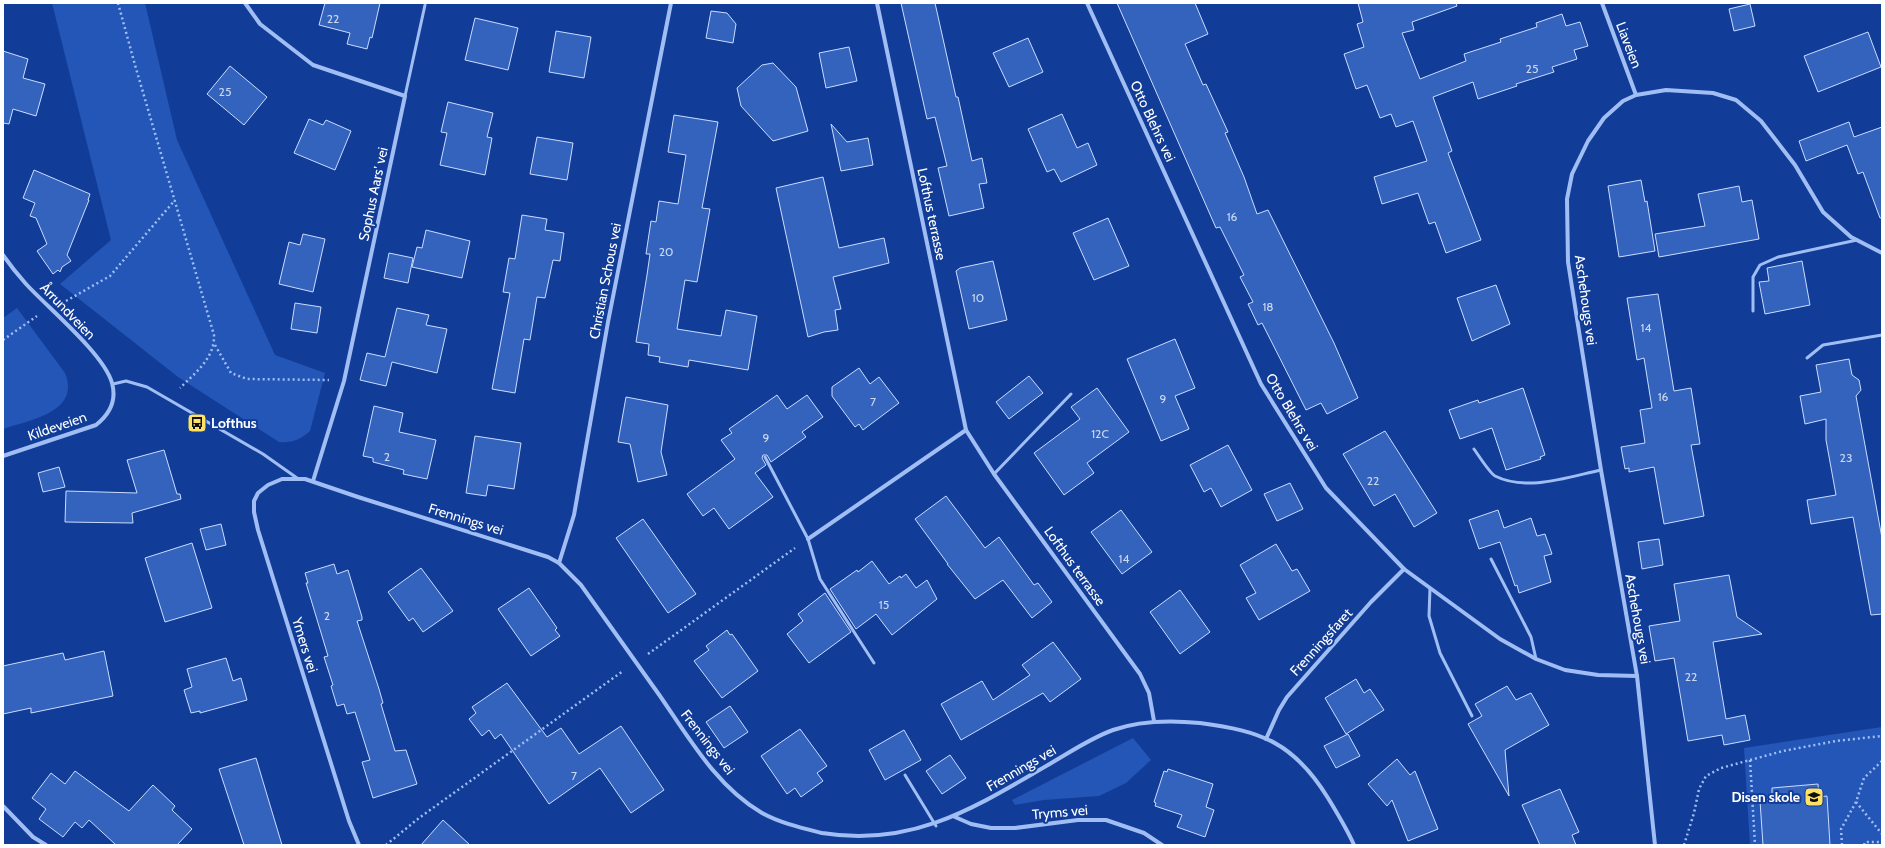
<svg xmlns="http://www.w3.org/2000/svg" width="1885" height="848" viewBox="0 0 1885 848" font-family="Cabin,sans-serif">
<rect width="100%" height="100%" fill="#113d98"/>
<!-- green -->
<g fill="#2356b7">
<path d="M52 3H145L177 140 275 355 325 373 310 431C300 440 292 443 279 442L178 377 60 284 111 240Z"/>
<path d="M17 308 65 373C81 412 30 420 3 429V318Z"/>
<polygon points="1882,727 1882,845 1750,845 1744,748"/>
<polygon points="1133,738 1151,760 1126,783 1099,796 1044,800 1015,805 1012,800"/>
</g>
<!-- building -->
<g fill="#3463be" stroke="#cadcfe">
<polygon points="325,3 380,3 372,38 370,37 367,49 347,44 350,33 319,25"/>
<polygon points="901,3 935,3 956,97 958,97 972,161 982,158 987,183 979,184 984,208 949,216 938,168 947,166 935,117 927,119"/>
<polygon points="1117,3 1195,3 1208,34 1185,44 1203,85 1206,84 1228,132 1225,133 1244,177 1257,214 1268,210 1334,343 1358,398 1327,414 1321,403 1306,410 1262,323 1258,325 1248,304 1253,302 1240,277 1244,275 1220,227 1216,228"/>
<polygon points="1358,3 1456,3 1457,6 1412,22 1414,30 1402,33 1420,79 1466,61 1464,54 1501,42 1500,39 1537,27 1536,23 1562,14 1566,26 1580,22 1588,46 1574,50 1577,59 1552,67 1554,72 1516,84 1517,86 1478,99 1473,82 1433,97 1452,151 1448,153 1481,240 1446,253 1435,222 1429,224 1418,193 1382,204 1374,177 1427,161 1413,121 1396,127 1391,114 1380,118 1367,85 1356,89 1344,54 1364,47 1357,24 1363,22"/>
<polygon points="1750,4 1755,26 1734,31 1729,9"/>
<polygon points="711,11 727,13 736,24 733,43 706,38"/>
<polygon points="475,18 518,28 508,70 465,60"/>
<polygon points="556,31 591,37 584,78 549,72"/>
<polygon points="1868,32 1881,67 1818,92 1804,56"/>
<polygon points="1028,38 1043,72 1009,87 993,53"/>
<polygon points="849,47 857,81 826,88 819,53"/>
<polygon points="3,51 28,59 23,78 45,84 36,116 13,109 9,124 3,123"/>
<polygon points="773,63 796,87 808,131 773,141 741,106 737,88 762,65"/>
<polygon points="230,66 267,97 244,125 207,94"/>
<polygon points="448,102 493,113 487,137 492,138 485,175 440,165 447,133 441,132"/>
<polygon points="1062,114 1077,148 1088,143 1097,165 1061,182 1054,169 1047,172 1028,129"/>
<polygon points="674,115 718,122 702,208 710,209 697,282 685,280 677,329 721,336 726,310 757,316 748,370 689,360 688,367 659,362 660,357 648,355 649,344 636,342 647,275 650,254 646,254 651,221 656,222 659,201 678,204 686,155 668,152"/>
<polygon points="309,119 323,125 326,120 351,131 335,170 294,153"/>
<polygon points="1849,122 1854,137 1882,127 1882,218 1880,218 1863,172 1858,174 1847,145 1806,161 1799,141"/>
<polygon points="831,124 847,142 868,138 873,165 841,171"/>
<polygon points="537,137 573,143 567,180 530,174"/>
<polygon points="34,170 90,194 88,200 89,200 67,255 71,261 62,267 60,272 58,270 53,274 37,251 47,244 36,218 30,216 35,203 23,198"/>
<polygon points="823,177 839,248 884,238 889,263 833,277 841,309 835,310 838,330 824,332 808,337 776,188"/>
<polygon points="1641,180 1645,202 1647,201 1655,251 1619,257 1608,186"/>
<polygon points="1739,186 1742,202 1752,200 1759,239 1659,257 1655,234 1705,226 1698,194"/>
<polygon points="522,215 547,219 545,230 564,233 560,261 553,260 545,298 537,297 530,340 524,339 515,393 492,389 510,293 503,292 509,258 515,259"/>
<polygon points="1108,218 1129,266 1094,280 1073,233"/>
<polygon points="426,230 470,241 462,278 412,267 417,247 422,248"/>
<polygon points="303,234 325,239 313,292 279,284 289,242 300,245"/>
<polygon points="389,253 413,258 408,283 384,278"/>
<polygon points="993,261 1007,320 969,329 956,271 960,268"/>
<polygon points="1802,261 1810,305 1765,314 1759,282 1769,281 1767,268"/>
<polygon points="1496,285 1510,324 1472,341 1457,298"/>
<polygon points="1658,294 1674,391 1691,388 1700,444 1691,445 1704,516 1664,524 1654,467 1629,472 1629,468 1625,469 1621,447 1645,443 1640,410 1652,408 1644,358 1637,360 1627,298"/>
<polygon points="295,303 321,307 317,333 291,329"/>
<polygon points="397,308 429,315 426,325 447,329 437,373 392,362 386,386 360,380 367,353 385,357"/>
<polygon points="1175,339 1195,388 1175,396 1189,429 1161,441 1127,359"/>
<polygon points="1849,359 1852,375 1859,380 1861,390 1856,396 1882,538 1882,614 1871,615 1853,517 1811,524 1807,500 1836,495 1826,440 1826,419 1805,424 1800,396 1821,392 1816,365"/>
<polygon points="859,368 870,384 879,377 899,403 863,430 859,424 855,427 832,396 832,387"/>
<polygon points="1029,376 1043,393 1009,419 996,402"/>
<polygon points="1097,388 1129,432 1087,463 1094,473 1064,495 1034,453 1080,419 1071,407"/>
<polygon points="1523,388 1545,455 1540,457 1541,459 1506,470 1492,428 1460,439 1449,410 1478,400 1479,403"/>
<polygon points="777,395 787,409 807,395 823,417 802,432 806,437 771,462 767,455 763,455 762,458 766,465 755,473 773,497 729,529 714,508 703,516 687,494 735,459 721,440 732,433 729,429"/>
<polygon points="626,397 668,405 661,452 667,475 638,482 630,444 618,442"/>
<polygon points="374,406 403,413 399,432 436,440 427,479 403,474 404,470 373,462 373,458 363,456"/>
<polygon points="1385,431 1437,513 1414,527 1395,494 1374,506 1343,454"/>
<polygon points="475,436 521,443 514,489 488,485 486,496 466,493"/>
<polygon points="1228,445 1252,490 1221,507 1211,488 1204,492 1190,465"/>
<polygon points="164,450 177,494 180,494 181,499 132,513 133,523 65,522 66,491 137,493 127,460"/>
<polygon points="59,467 65,487 43,492 38,473"/>
<polygon points="1290,483 1303,509 1277,521 1264,494"/>
<polygon points="946,496 985,548 999,537 1034,585 1038,583 1052,602 1032,618 1003,580 975,599 947,564 948,564 915,519"/>
<polygon points="1121,510 1152,552 1122,574 1091,532"/>
<polygon points="1498,510 1504,528 1531,518 1537,536 1545,534 1552,554 1544,556 1551,582 1519,593 1517,585 1515,586 1500,542 1479,549 1469,520"/>
<polygon points="643,519 696,594 668,613 616,538"/>
<polygon points="221,524 226,545 206,550 200,529"/>
<polygon points="1659,539 1663,565 1642,569 1638,542"/>
<polygon points="192,543 212,608 165,622 145,558"/>
<polygon points="1276,544 1292,571 1297,569 1310,591 1259,620 1246,598 1256,593 1240,565"/>
<polygon points="872,561 889,584 900,576 901,578 906,574 916,588 927,580 937,599 892,635 876,614 856,629 830,589 857,570 858,572"/>
<polygon points="334,564 337,574 348,570 362,617 362,620 357,621 379,689 383,703 381,704 395,751 406,750 417,784 373,798 362,762 370,760 355,712 347,714 344,704 337,706 331,686 333,685 324,657 328,656 306,583 308,583 305,573"/>
<polygon points="421,568 453,611 423,632 413,618 409,621 388,592"/>
<polygon points="1729,575 1737,617 1762,634 1713,642 1726,719 1745,715 1750,740 1724,745 1722,735 1688,741 1674,658 1655,661 1649,626 1680,621 1674,584"/>
<polygon points="529,588 557,628 555,630 560,636 531,656 498,609"/>
<polygon points="1180,590 1210,632 1180,654 1150,612"/>
<polygon points="825,593 851,632 809,663 787,634 803,621 798,614"/>
<polygon points="727,630 730,635 732,634 758,671 722,698 694,661 709,650 706,646"/>
<polygon points="1053,642 1081,679 1050,702 1043,693 961,740 941,704 982,681 993,700 1030,675 1022,665"/>
<polygon points="104,651 113,696 31,713 31,708 3,714 3,666 63,653 65,660"/>
<polygon points="226,658 233,681 241,678 247,700 200,713 200,711 191,713 184,690 192,687 187,669"/>
<polygon points="1356,679 1364,693 1370,689 1384,710 1346,734 1325,698"/>
<polygon points="507,683 547,737 561,728 579,754 621,726 664,790 631,813 600,768 549,804 501,734 495,739 489,730 482,736 469,719 476,713 472,707"/>
<polygon points="1507,686 1516,700 1531,693 1549,725 1505,750 1509,796 1468,724 1482,716 1475,704"/>
<polygon points="730,706 748,732 724,748 706,722"/>
<polygon points="800,729 827,766 817,773 823,781 801,797 795,788 787,794 761,756"/>
<polygon points="904,730 921,760 885,780 869,750"/>
<polygon points="1348,734 1360,756 1336,768 1324,746"/>
<polygon points="950,755 966,778 942,794 926,771"/>
<polygon points="256,758 267,795 282,845 244,845 219,769"/>
<polygon points="1397,759 1410,775 1415,771 1438,829 1408,841 1392,800 1387,806 1368,784"/>
<polygon points="1168,769 1213,784 1206,807 1214,810 1205,837 1177,827 1182,815 1155,806 1156,803 1154,802 1164,771 1167,772"/>
<polygon points="75,771 129,811 153,785 175,806 172,810 192,829 177,845 116,845 89,820 82,828 75,822 63,837 39,819 46,809 32,798 51,773 65,784"/>
<polygon points="1818,784 1819,797 1827,796 1830,845 1763,845 1760,801 1772,799 1772,788"/>
<polygon points="1560,789 1579,832 1572,835 1576,845 1540,845 1522,805"/>
<polygon points="443,820 470,845 421,845"/>
</g>
<g fill="none" stroke-linecap="round" stroke-linejoin="round">
<!-- path -->
<g stroke="#a1bef4" stroke-width="2.5" stroke-dasharray="2 3" stroke-linecap="butt">
<path d="M118 3 135 65 214 335C215 358 195 373 180 388"/>
<polyline points="66,301 110,276 175,200"/>
<polyline points="3,340 37,316"/>
<polyline points="215,345 231,373 247,379 329,380"/>
<polyline points="648,654 795,548"/>
<polyline points="1750,760 1755,845"/>
<polyline points="1882,761 1864,778 1856,802 1882,834"/>
<polyline points="386,845 419,818 623,671"/>
<polyline points="1684,845 1694,813 1699,789 1706,776 1721,768 1783,751 1836,741 1882,736"/>
<polyline points="1842,845 1841,829 1856,802"/>
<polyline points="1864,845 1865,842 1882,842"/>
</g>
<!-- service -->
<g stroke="#a1bef4" stroke-width="3">
<polyline points="405,96 425,5"/>
<polyline points="1753,311 1753,277 1760,265 1778,257 1857,240"/>
<polyline points="1807,358 1823,345 1882,335"/>
<polyline points="113,384 126,381 147,387 263,454 297,478"/>
<path d="M1474 449C1479 456 1489 472 1495 476 1527 492 1568 477 1601 470"/>
<polyline points="765,457 808,539 820,579 874,663"/>
<polyline points="994,474 1071,394"/>
<polyline points="1491,559 1531,637 1536,659"/>
<polyline points="1430,588 1429,616 1440,653 1472,716"/>
<polyline points="905,775 936,826"/>
</g>
<!-- minor -->
<g stroke="#a1bef4" stroke-width="4">
<polyline points="245,3 260,24 313,65 405,96 344,381 313,481"/>
<polyline points="877,3 966,430 994,474 1140,674 1149,693 1154,721"/>
<polyline points="1087,3 1261,384 1326,488 1404,569 1500,639 1536,659 1565,670 1598,675 1637,676"/>
<polyline points="1602,3 1636,95"/>
<path d="M3 255C10 265 18 275 26 284 48 308 104 354 112 383 117 401 110 414 96 425L3 456"/>
<polyline points="808,539 966,430"/>
<polyline points="559,563 574,515 608,322 671,3"/>
<polyline points="1266,739 1279,710 1287,697 1371,602 1404,569"/>
<polyline points="3,806 33,837 46,845"/>
<polyline points="955,817 971,824 991,828 1015,828 1078,820 1106,820 1144,833 1162,845"/>
<path d="M359 845 349 821 258 530 254 512V501L258 493 268 485 282 479H305L358 497 548 557 559 563 581 585C607 622 634 659 660 696 689 738 717 787 762 813 780 823 802 828 822 833 915 848 977 806 1053 762 1072 751 1091 738 1113 730 1141 720 1170 720 1200 723 1262 731 1294 743 1328 798 1337 813 1347 829 1354 845"/>
<polyline points="1655,845 1637,676 1601,470 1568,262 1567,199 1572,174 1588,141 1604,118 1623,101 1636,95 1666,90 1713,93 1736,100 1761,121 1795,165 1823,212 1851,237 1882,253"/>
</g>
</g>
<!-- icons -->
<defs>
<g id="bus-square" transform="scale(1)"><rect x="-9" y="-9" width="18" height="18" rx="4" fill="#ffe264" stroke="#113d98"/><path d="M-5-6H5V4H4V6H2V4H-2V6H-4V4H-5ZM-3.5-4V0h7V-4ZM-3.5 1.2v1.5H-2V1.2ZM2 1.2v1.5H3.5V1.2Z" fill="#111"/></g>
<g id="school-square" transform="scale(1)"><rect x="-9" y="-9" width="18" height="18" rx="4" fill="#ffe264" stroke="#113d98"/><path d="M0-5L7-2L0 1L-7-2ZM-4 1L0 2.5L4 1V4Q0 6-4 4Z" fill="#111"/></g>
</defs>
<g fill-rule="evenodd">
<use href="#bus-square" x="197" y="423"/>
<use href="#school-square" x="1814" y="797"/>
</g>
<g text-anchor="middle" dominant-baseline="central" stroke-width="4" stroke-linejoin="round" paint-order="stroke">
<!-- number labels -->
<g font-size="12" fill="#ccd8ef">
<text x="333" y="18">22</text>
<text x="1532" y="68">25</text>
<text x="225" y="91">25</text>
<text x="1232" y="216">16</text>
<text x="666" y="251">20</text>
<text x="978" y="297">10</text>
<text x="1268" y="306">18</text>
<text x="1646" y="327">14</text>
<text x="1663" y="396">16</text>
<text x="1163" y="398">9</text>
<text x="873" y="401">7</text>
<text x="1100" y="433">12C</text>
<text x="766" y="437">9</text>
<text x="387" y="456">2</text>
<text x="1846" y="457">23</text>
<text x="1373" y="480">22</text>
<text x="1124" y="558">14</text>
<text x="884" y="604">15</text>
<text x="327" y="615">2</text>
<text x="1691" y="676">22</text>
<text x="574" y="775">7</text>
</g>
<!-- street labels -->
<g font-size="14" fill="#fff" stroke="#113d98">
<text transform="translate(1629 45) rotate(69)">Liaveien</text>
<text transform="translate(1153 121) rotate(65)">Otto Blehrs vei</text>
<text transform="translate(373 194) rotate(-78)">Sophus Aars' vei</text>
<text transform="translate(932 214) rotate(78)">Lofthus terrasse</text>
<text transform="translate(605 281) rotate(-79)">Christian Schous vei</text>
<text transform="translate(1586 300) rotate(82)">Aschehougs vei</text>
<text transform="translate(68 311) rotate(46)">Årrundveien</text>
<text transform="translate(1292 412) rotate(59)">Otto Blehrs vei</text>
<text transform="translate(57 426) rotate(-19)">Kildeveien</text>
<text transform="translate(466 519) rotate(17)">Frennings vei</text>
<text transform="translate(1075 566) rotate(54)">Lofthus terrasse</text>
<text transform="translate(1638 619) rotate(80)">Aschehougs vei</text>
<text transform="translate(1321 642) rotate(-48)">Frenningsfaret</text>
<text transform="translate(305 645) rotate(73)">Ymers vei</text>
<text transform="translate(708 742) rotate(52)">Frennings vei</text>
<text transform="translate(1021 768) rotate(-30)">Frennings vei</text>
<text transform="translate(1060 812) rotate(-5)">Tryms vei</text>
</g>
<!-- poi labels -->
<g font-size="14" font-weight="bold" fill="#fff" stroke="#113d98" text-anchor="start">
<text x="211" y="423">Lofthus</text>
<text x="1800" y="797" text-anchor="end">Disen skole</text>
</g>
</g>
<!-- border -->
<rect width="1885" height="848" fill="none" stroke="#ffffff" stroke-width="8"/>
</svg>
